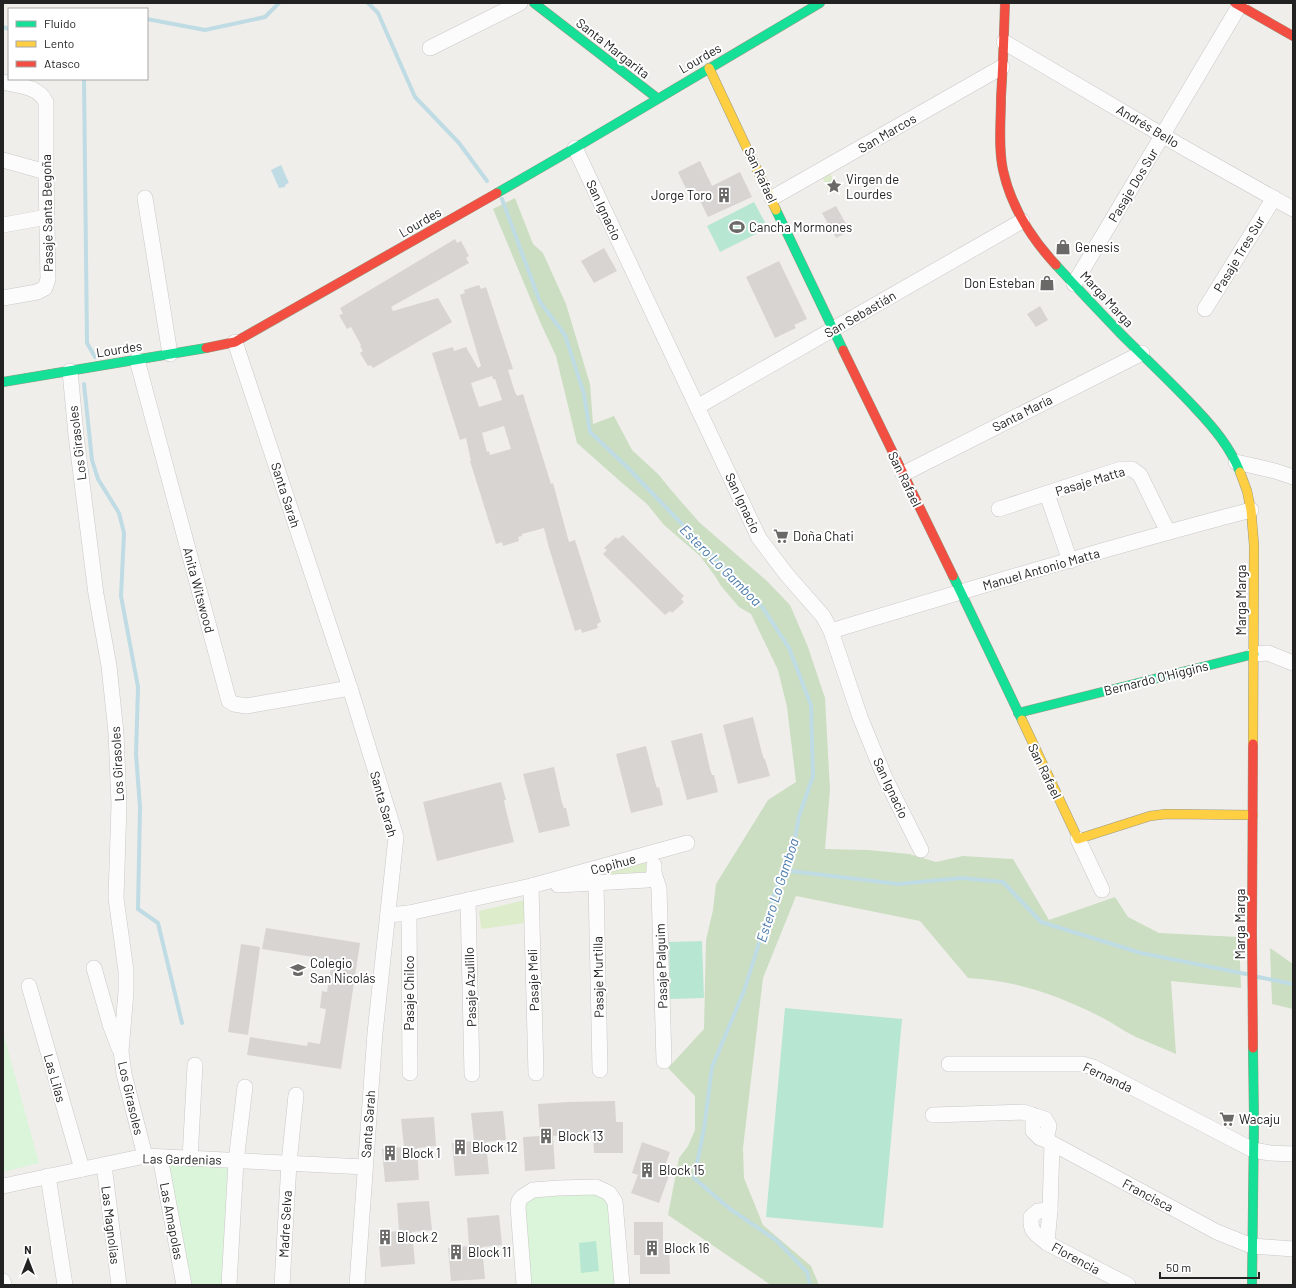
<svg xmlns="http://www.w3.org/2000/svg" width="1296" height="1288" viewBox="0 0 1296 1288" font-family="Barlow,sans-serif">
<rect width="100%" height="100%" fill="#f0eeeb"/>
<!-- grass -->
<g fill="#ddeccb">
<polygon points="830,173 837,187 829,191 822,177"/>
<polygon points="645,863 648,867 646,872 607,875 606,873"/>
<polygon points="525,900 525,923 481,929 479,911"/>
</g>
<!-- forest -->
<g fill="#cbdec1">
<path d="M515 198 533 244 543 253 566 304 590 384 593 424 614 416 632 450 659 475 671 490 699 522 768 582 790 605 808 647 825 698 830 790 825 849 868 850 909 854 936 862 963 856 1013 859 1049 920 1115 897 1128 917 1159 933 1239 937 1241 988 1171 981 1176 1054C1163 1048 1149 1043 1136 1037 1123 1031 1112 1022 1099 1016 1058 995 1014 980 968 978L920 921 796 896 763 978 743 1148 744 1178 763 1225 811 1266 819 1285H771L668 1215 679 1158 688 1146 695 1130V1096L668 1068 704 1029 706 940 713 910 716 884 768 800 796 782 787 707 778 670 751 614 739 607 721 586 715 576 700 556 664 525 647 504 621 482 577 443 556 356 541 324 493 209Z"/>
<polygon points="1270,948 1293,964 1293,1009 1272,1004"/>
</g>
<!-- park -->
<g fill="#daf5da">
<polygon points="3,1032 39,1163 3,1172"/>
<polygon points="166,1164 231,1169 225,1285 190,1285"/>
<polygon points="600,1193 609,1205 615,1285 530,1285 523,1206 531,1197"/>
</g>
<!-- pitch -->
<g fill="#b7e6d2">
<polygon points="754,202 768,228 720,252 707,226"/>
<polygon points="702,941 704,998 670,999 669,942"/>
<polygon points="785,1008 902,1019 883,1228 766,1217"/>
<polygon points="596,1241 599,1271 581,1273 579,1243"/>
</g>
<!-- water -->
<polygon fill="#bfdbe3" points="281,165 289,183 286,184 285,187 279,188 271,170"/>
<g fill="none" stroke-linecap="round" stroke-linejoin="round">
<!-- stream -->
<g stroke="#bfdbe3" stroke-width="4">
<polyline points="368,3 378,13 415,97 459,143 487,181"/>
<polyline points="147,19 205,30 265,17 279,3"/>
<polyline points="3,27 9,29"/>
<polyline points="84,79 87,343 95,357"/>
<polyline points="502,199 540,302 565,335 584,394 590,432 625,465 763,608 789,648 811,705 813,776 799,816 793,849 782,870 744,991 712,1067 704,1129 694,1178 730,1209 776,1240 807,1272 810,1285"/>
<polyline points="84,384 92,460 98,479 119,513 124,533 121,596 138,687 136,754 140,807 138,909 158,923 182,1023"/>
<polyline points="782,870 898,884 962,878 1003,882 1041,922 1141,953 1246,974"/>
<polyline points="1258,977 1293,984"/>
</g>
</g>
<!-- building -->
<g fill="#d7d4d2" fill-rule="evenodd">
<polygon points="700,161 712,186 740,172 752,197 708,217 695,190 688,193 678,172"/>
<polygon points="836,206 850,231 836,238 822,213"/>
<polygon points="455,239 457,243 461,241 469,256 466,258 469,263 391,307 393,311 438,298 452,322 373,368 371,365 368,366 360,353 363,351 360,346 361,345 351,327 347,329 339,315 343,314 340,308"/>
<polygon points="604,248 617,271 594,283 581,261"/>
<polygon points="779,261 807,319 794,325 796,328 775,338 746,277"/>
<path d="M479 285 481 289 486 287 513 369 508 370 515 392 517 396 523 394 551 484 553 483 569 542 575 540 601 622 597 624 598 628 582 633 581 629 575 631 549 548 544 528 522 534V536L518 537 519 541 503 546 502 542 496 544 470 461H471L466 438 460 440 432 353 453 347 454 351 466 347 478 368 481 366 460 295 465 293 464 290ZM492 376 493 379H495L502 400 479 407 471 383ZM504 426 511 449 490 455 489 451 487 452 482 433Z"/>
<polygon points="1040,306 1048,320 1036,327 1027,314"/>
<polygon points="623,535 684,596 681,599 684,602 672,613 670,611 665,615 603,554 607,550 604,548 616,537 618,539"/>
<polygon points="753,717 762,753 764,759 765,759 770,776 738,784 723,725"/>
<polygon points="702,733 710,769 712,775 714,775 718,792 687,800 671,741"/>
<polygon points="646,746 655,782 657,788 659,787 663,805 631,813 616,754"/>
<polygon points="554,767 562,803 564,808 566,808 570,826 539,833 523,774"/>
<polygon points="501,782 506,800 504,800 505,806 514,842 437,861 423,802"/>
<polygon points="266,928 360,943 341,1069 247,1055 250,1037 307,1046 308,1042 320,1044 326,1009 320,1008 322,991 327,992 332,960 262,949"/>
<polygon points="241,944 260,947 248,1035 228,1032"/>
<polygon points="615,1101 616,1122 623,1122 623,1153 594,1153 593,1134 587,1134 587,1133 553,1136 555,1169 525,1171 523,1137 540,1136 538,1104 568,1102"/>
<polygon points="503,1111 506,1140 486,1142 489,1174 455,1176 452,1143 474,1141 471,1113"/>
<polygon points="434,1117 436,1146 417,1148 419,1180 385,1182 382,1149 404,1147 401,1119"/>
<polygon points="642,1142 670,1152 663,1171 670,1173 659,1203 631,1193 638,1175 632,1173"/>
<polygon points="429,1201 432,1230 412,1232 415,1264 381,1267 378,1233 399,1231 397,1203"/>
<polygon points="499,1215 502,1245 482,1247 485,1279 451,1281 448,1248 469,1246 467,1218"/>
<polygon points="634,1222 663,1222 663,1243 669,1243 670,1274 640,1274 640,1255 634,1255"/>
</g>
<g fill="none" stroke-linecap="round" stroke-linejoin="round">
<!-- street casing -->
<g stroke="#c9c8c7" stroke-width="16">
<g id="street">
<polyline points="1004,42 1186,149 1293,209"/>
<polyline points="430,48 520,3"/>
<path d="M3 82C19 86 38 86 46 102V172L48 279 45 288 37 292 3 298"/>
<polyline points="575,148 759,538 787,575 823,616 831,631 860,717 885,778 921,850"/>
<polyline points="3,160 46,172"/>
<polyline points="145,198 170,354"/>
<polyline points="772,198 1002,67"/>
<polyline points="3,225 47,217"/>
<polyline points="1074,284 1241,3"/>
<polyline points="1205,309 1274,198"/>
<polyline points="235,342 350,688 396,837 375,1033 357,1285"/>
<polyline points="137,360 229,701 234,704 246,706 350,688"/>
<polyline points="70,371 76,435 96,594 109,666 116,733 119,804 116,898 126,971 126,992 121,1051 124,1074 145,1156"/>
<polyline points="697,407 1022,221"/>
<polyline points="1236,462 1275,471 1293,477"/>
<polyline points="903,474 1142,353"/>
<polyline points="1047,494 1070,561"/>
<polyline points="999,509 1121,469 1132,469 1140,475 1168,532"/>
<path d="M831 631C970 589 1110 547 1251 510"/>
<polyline points="1254,654 1268,653 1293,663"/>
<polyline points="1078,839 1102,890"/>
<polyline points="654,873 659,888 664,1061"/>
<polyline points="596,883 600,1070"/>
<polyline points="558,885 647,880 651,879 654,873 654,865"/>
<polyline points="531,886 536,1073"/>
<polyline points="468,900 472,1074"/>
<polyline points="409,913 410,1073"/>
<polyline points="388,915 409,913 531,886 687,843"/>
<polyline points="94,968 110,1024 119,1048"/>
<polyline points="29,986 82,1169"/>
<polyline points="949,1064 1082,1064 1093,1067 1253,1150 1270,1153 1293,1154"/>
<polyline points="933,1115 1023,1112 1045,1119 1049,1126 1046,1140 1040,1138 1033,1131 1033,1115"/>
<polyline points="1046,1140 1217,1232 1252,1246 1293,1249"/>
<polyline points="160,1157 184,1285"/>
<polyline points="190,1159 195,1065"/>
<polyline points="104,1165 119,1285"/>
<polyline points="48,1176 65,1285"/>
<polyline points="3,1186 145,1156 365,1167"/>
<path d="M1050 1210 1038 1211 1031 1217C1030 1232 1035 1233 1047 1243L1128 1285"/>
<polyline points="1047,1243 1050,1210 1052,1144"/>
<polyline points="3,1281 4,1285"/>
<polyline points="229,1285 236,1161 245,1087"/>
<polyline points="282,1285 289,1163 296,1095"/>
<polyline points="524,1285 518,1207 519,1201 522,1197 533,1190 559,1188 596,1187 609,1193 615,1202 622,1285"/>
</g>
</g>
<!-- fast casing -->
<g stroke="#999a82" stroke-width="10">
<g id="fast">
<polyline points="534,3 657,98"/>
<polyline points="497,193 575,148 820,3"/>
<polyline points="776,210 843,350"/>
<path d="M1056 265C1077 288 1099 311 1121 334 1146 359 1172 383 1196 409 1214 428 1230 447 1240 472"/>
<polyline points="3,382 206,348"/>
<polyline points="953,576 1022,720"/>
<polyline points="1018,713 1254,654"/>
<polyline points="1252,1285 1254,1122 1253,1048"/>
</g>
</g>
<!-- slow casing -->
<g stroke="#999a82" stroke-width="10">
<g id="slow">
<polyline points="709,68 776,210"/>
<polyline points="1240,472 1247,491 1251,510 1254,545 1253,744"/>
<polyline points="1022,720 1078,839 1150,816 1166,814 1253,815"/>
</g>
</g>
<!-- jam casing -->
<g stroke="#999a82" stroke-width="10">
<g id="jam">
<path d="M1005 3C1004 34 1003 66 1001 97 1001 121 998 147 1003 170 1011 207 1031 238 1056 265"/>
<polyline points="1235,3 1293,36"/>
<polyline points="206,348 235,342 497,193"/>
<polyline points="843,350 953,576"/>
<polyline points="1253,744 1252,931 1253,1048"/>
</g>
</g>
<!-- street -->
<use href="#street" stroke="#fdfcfc" stroke-width="15"/>
<!-- fast -->
<use href="#fast" stroke="#16e098" stroke-width="9"/>
<!-- slow -->
<use href="#slow" stroke="#ffcf43" stroke-width="9"/>
<!-- jam -->
<use href="#jam" stroke="#f24e42" stroke-width="9"/>
</g>
<!-- icons -->
<defs>
<g id="sight-bare" transform="scale(1.2)"><path d="M0-6L1.8-2.2L6-1.7L2.9 1.2L3.7 5.4L0 3.3L-3.7 5.4L-2.9 1.2L-6-1.7L-1.8-2.2Z" fill="#6a6968" stroke="#fff" stroke-width="2.5" paint-order="stroke"/></g>
<g id="building-bare" transform="scale(1.2)"><path d="M-4-6H4V6H1V3H-1V6H-4ZM-2.5-4.3h1.7v1.8h-1.7ZM.8-4.3h1.7v1.8H.8ZM-2.5-1h1.7V.8h-1.7ZM.8-1h1.7V.8H.8Z" fill="#6a6968" stroke="#fff" stroke-width="2.5" paint-order="stroke"/></g>
<g id="stadium-bare" transform="scale(1.2)"><path d="M0-5a6.5 5 0 1 0 0 10a6.5 5 0 1 0 0-10ZM-3.5-1.8h7v3.6h-7Z" fill="#6a6968" stroke="#fff" stroke-width="2.5" paint-order="stroke"/></g>
<g id="shop-bare" transform="scale(1.2)"><path d="M-5-2.5h2.3a2.7 3.5 0 0 1 5.4 0H5L5.5 6h-11ZM-1.5-2.5h3a1.5 2.3 0 0 0-3 0Z" fill="#6a6968" stroke="#fff" stroke-width="2.5" paint-order="stroke"/></g>
<g id="supermarket-bare" transform="scale(1.2)"><path d="M-6-5.5h2.5l.6 2H6L4.5 2H-2.5L-4.4-4H-6ZM-1.5 3.2a1.3 1.3 0 1 0 .1 0ZM3 3.2a1.3 1.3 0 1 0 .1 0Z" fill="#6a6968" stroke="#fff" stroke-width="2.5" paint-order="stroke"/></g>
<g id="school-bare" transform="scale(1.2)"><path d="M0-5L7-2L0 1L-7-2ZM-4 1L0 2.5L4 1V4Q0 6-4 4Z" fill="#6a6968" stroke="#fff" stroke-width="2.5" paint-order="stroke"/></g>
</defs>
<g fill-rule="evenodd">
<use href="#sight-bare" x="834" y="186"/>
<use href="#building-bare" x="724" y="195"/>
<use href="#stadium-bare" x="737" y="227"/>
<use href="#shop-bare" x="1063" y="247"/>
<use href="#shop-bare" x="1047" y="283"/>
<use href="#supermarket-bare" x="781" y="536"/>
<use href="#school-bare" x="298" y="970"/>
<use href="#supermarket-bare" x="1227" y="1119"/>
<use href="#building-bare" x="546" y="1136"/>
<use href="#building-bare" x="460" y="1147"/>
<use href="#building-bare" x="390" y="1153"/>
<use href="#building-bare" x="647" y="1170"/>
<use href="#building-bare" x="385" y="1237"/>
<use href="#building-bare" x="652" y="1248"/>
<use href="#building-bare" x="456" y="1252"/>
</g>
<g text-anchor="middle" dominant-baseline="central" stroke-width="4" stroke-linejoin="round" paint-order="stroke">
<!-- street labels -->
<g font-size="13" fill="#222" stroke="#fff">
<text transform="translate(613 48) rotate(38)">Santa Margarita</text>
<text transform="translate(700 58) rotate(-30)">Lourdes</text>
<text transform="translate(1148 126) rotate(31)">Andrés Bello</text>
<text transform="translate(887 133) rotate(-30)">San Marcos</text>
<text transform="translate(761 175) rotate(65)">San Rafael</text>
<text transform="translate(1133 185) rotate(-59)">Pasaje Dos Sur</text>
<text transform="translate(604 210) rotate(65)">San Ignacio</text>
<text transform="translate(47 213) rotate(-91)">Pasaje Santa Begoña</text>
<text transform="translate(420 222) rotate(-30)">Lourdes</text>
<text transform="translate(1239 254) rotate(-59)">Pasaje Tres Sur</text>
<text transform="translate(1107 299) rotate(47)">Marga Marga</text>
<text transform="translate(860 314) rotate(-30)">San Sebastián</text>
<text transform="translate(119 349) rotate(-9)">Lourdes</text>
<text transform="translate(1022 413) rotate(-27)">Santa María</text>
<text transform="translate(77 443) rotate(-97)">Los Girasoles</text>
<text transform="translate(905 479) rotate(64)">San Rafael</text>
<text transform="translate(1090 481) rotate(-17)">Pasaje Matta</text>
<text transform="translate(286 495) rotate(72)">Santa Sarah</text>
<text transform="translate(743 503) rotate(65)">San Ignacio</text>
<text transform="translate(1041 569) rotate(-16)">Manuel Antonio Matta</text>
<text transform="translate(199 590) rotate(75)">Anita Witswood</text>
<text transform="translate(1241 600) rotate(-90)">Marga Marga</text>
<text transform="translate(1156 678) rotate(-14)">Bernardo O'Higgins</text>
<text transform="translate(117 764) rotate(-93)">Los Girasoles</text>
<text transform="translate(1045 771) rotate(64)">San Rafael</text>
<text transform="translate(891 788) rotate(65)">San Ignacio</text>
<text transform="translate(384 804) rotate(74)">Santa Sarah</text>
<text transform="translate(613 864) rotate(-15)">Copihue</text>
<text transform="translate(1240 924) rotate(-90)">Marga Marga</text>
<text transform="translate(661 966) rotate(-92)">Pasaje Palguim</text>
<text transform="translate(598 977) rotate(-91)">Pasaje Murtilla</text>
<text transform="translate(533 980) rotate(-92)">Pasaje Meli</text>
<text transform="translate(470 987) rotate(-92)">Pasaje Azulillo</text>
<text transform="translate(409 993) rotate(-90)">Pasaje Chilco</text>
<text transform="translate(1108 1077) rotate(25)">Fernanda</text>
<text transform="translate(55 1078) rotate(74)">Las Lilas</text>
<text transform="translate(131 1098) rotate(77)">Los Girasoles</text>
<text transform="translate(368 1124) rotate(-86)">Santa Sarah</text>
<text transform="translate(182 1159) rotate(1)">Las Gardenias</text>
<text transform="translate(1148 1195) rotate(28)">Francisca</text>
<text transform="translate(172 1221) rotate(79)">Las Amapolas</text>
<text transform="translate(285 1224) rotate(-87)">Madre Selva</text>
<text transform="translate(111 1225) rotate(83)">Las Magnolias</text>
<text transform="translate(1076 1258) rotate(28)">Florencia</text>
</g>
<!-- poi labels -->
<g font-size="13" fill="#222" stroke="#fff" text-anchor="start">
<text x="846" y="179">Virgen de<tspan x="846" dy="15">Lourdes</tspan></text>
<text x="712" y="195" text-anchor="end">Jorge Toro</text>
<text x="749" y="227">Cancha Mormones</text>
<text x="1075" y="247">Genesis</text>
<text x="1035" y="283" text-anchor="end">Don Esteban</text>
<text x="793" y="536">Doña Chati</text>
<text x="310" y="963">Colegio<tspan x="310" dy="15">San Nicolás</tspan></text>
<text x="1239" y="1119">Wacaju</text>
<text x="558" y="1136">Block 13</text>
<text x="472" y="1147">Block 12</text>
<text x="402" y="1153">Block 1</text>
<text x="659" y="1170">Block 15</text>
<text x="397" y="1237">Block 2</text>
<text x="664" y="1248">Block 16</text>
<text x="468" y="1252">Block 11</text>
</g>
<!-- water labels -->
<g font-size="14" font-style="italic" fill="#4a7aab" stroke="#fff">
<text transform="translate(721 565) rotate(45)">Estero Lo Gamboa</text>
<text transform="translate(777 890) rotate(-72)">Estero Lo Gamboa</text>
</g>
</g>
<!-- border -->
<rect width="1296" height="1288" fill="none" stroke="#222222" stroke-width="8"/>
<!-- legend -->
<rect x="8" y="8" width="140" height="72" fill="#ffffff" stroke="#a7a7a7"/>
<rect x="16" y="21" width="20" height="6" fill="#16e098" stroke="#a7a7a7"/>
<text x="44" y="28" font-size="12" fill="#222222">Fluido</text>
<rect x="16" y="41" width="20" height="6" fill="#ffcf43" stroke="#a7a7a7"/>
<text x="44" y="48" font-size="12" fill="#222222">Lento</text>
<rect x="16" y="61" width="20" height="6" fill="#f24e42" stroke="#a7a7a7"/>
<text x="44" y="68" font-size="12" fill="#222222">Atasco</text>
<!-- north arrow -->
<g transform="translate(28 1260)" stroke="#ffffff" stroke-width="3" paint-order="stroke">
<path d="M0-3L7 15L0 10L-7 15Z" fill="#222222"/>
<text y="-6" font-size="11" font-weight="bold" text-anchor="middle" fill="#222222">N</text>
</g>
<!-- scale -->
<path d="M1160 1272v6h99v-6" fill="none" stroke="#222222" stroke-width="2"/>
<text x="1166" y="1272" font-size="12" fill="#222222" stroke="#ffffff" stroke-width="3" paint-order="stroke">50 m</text>
</svg>
